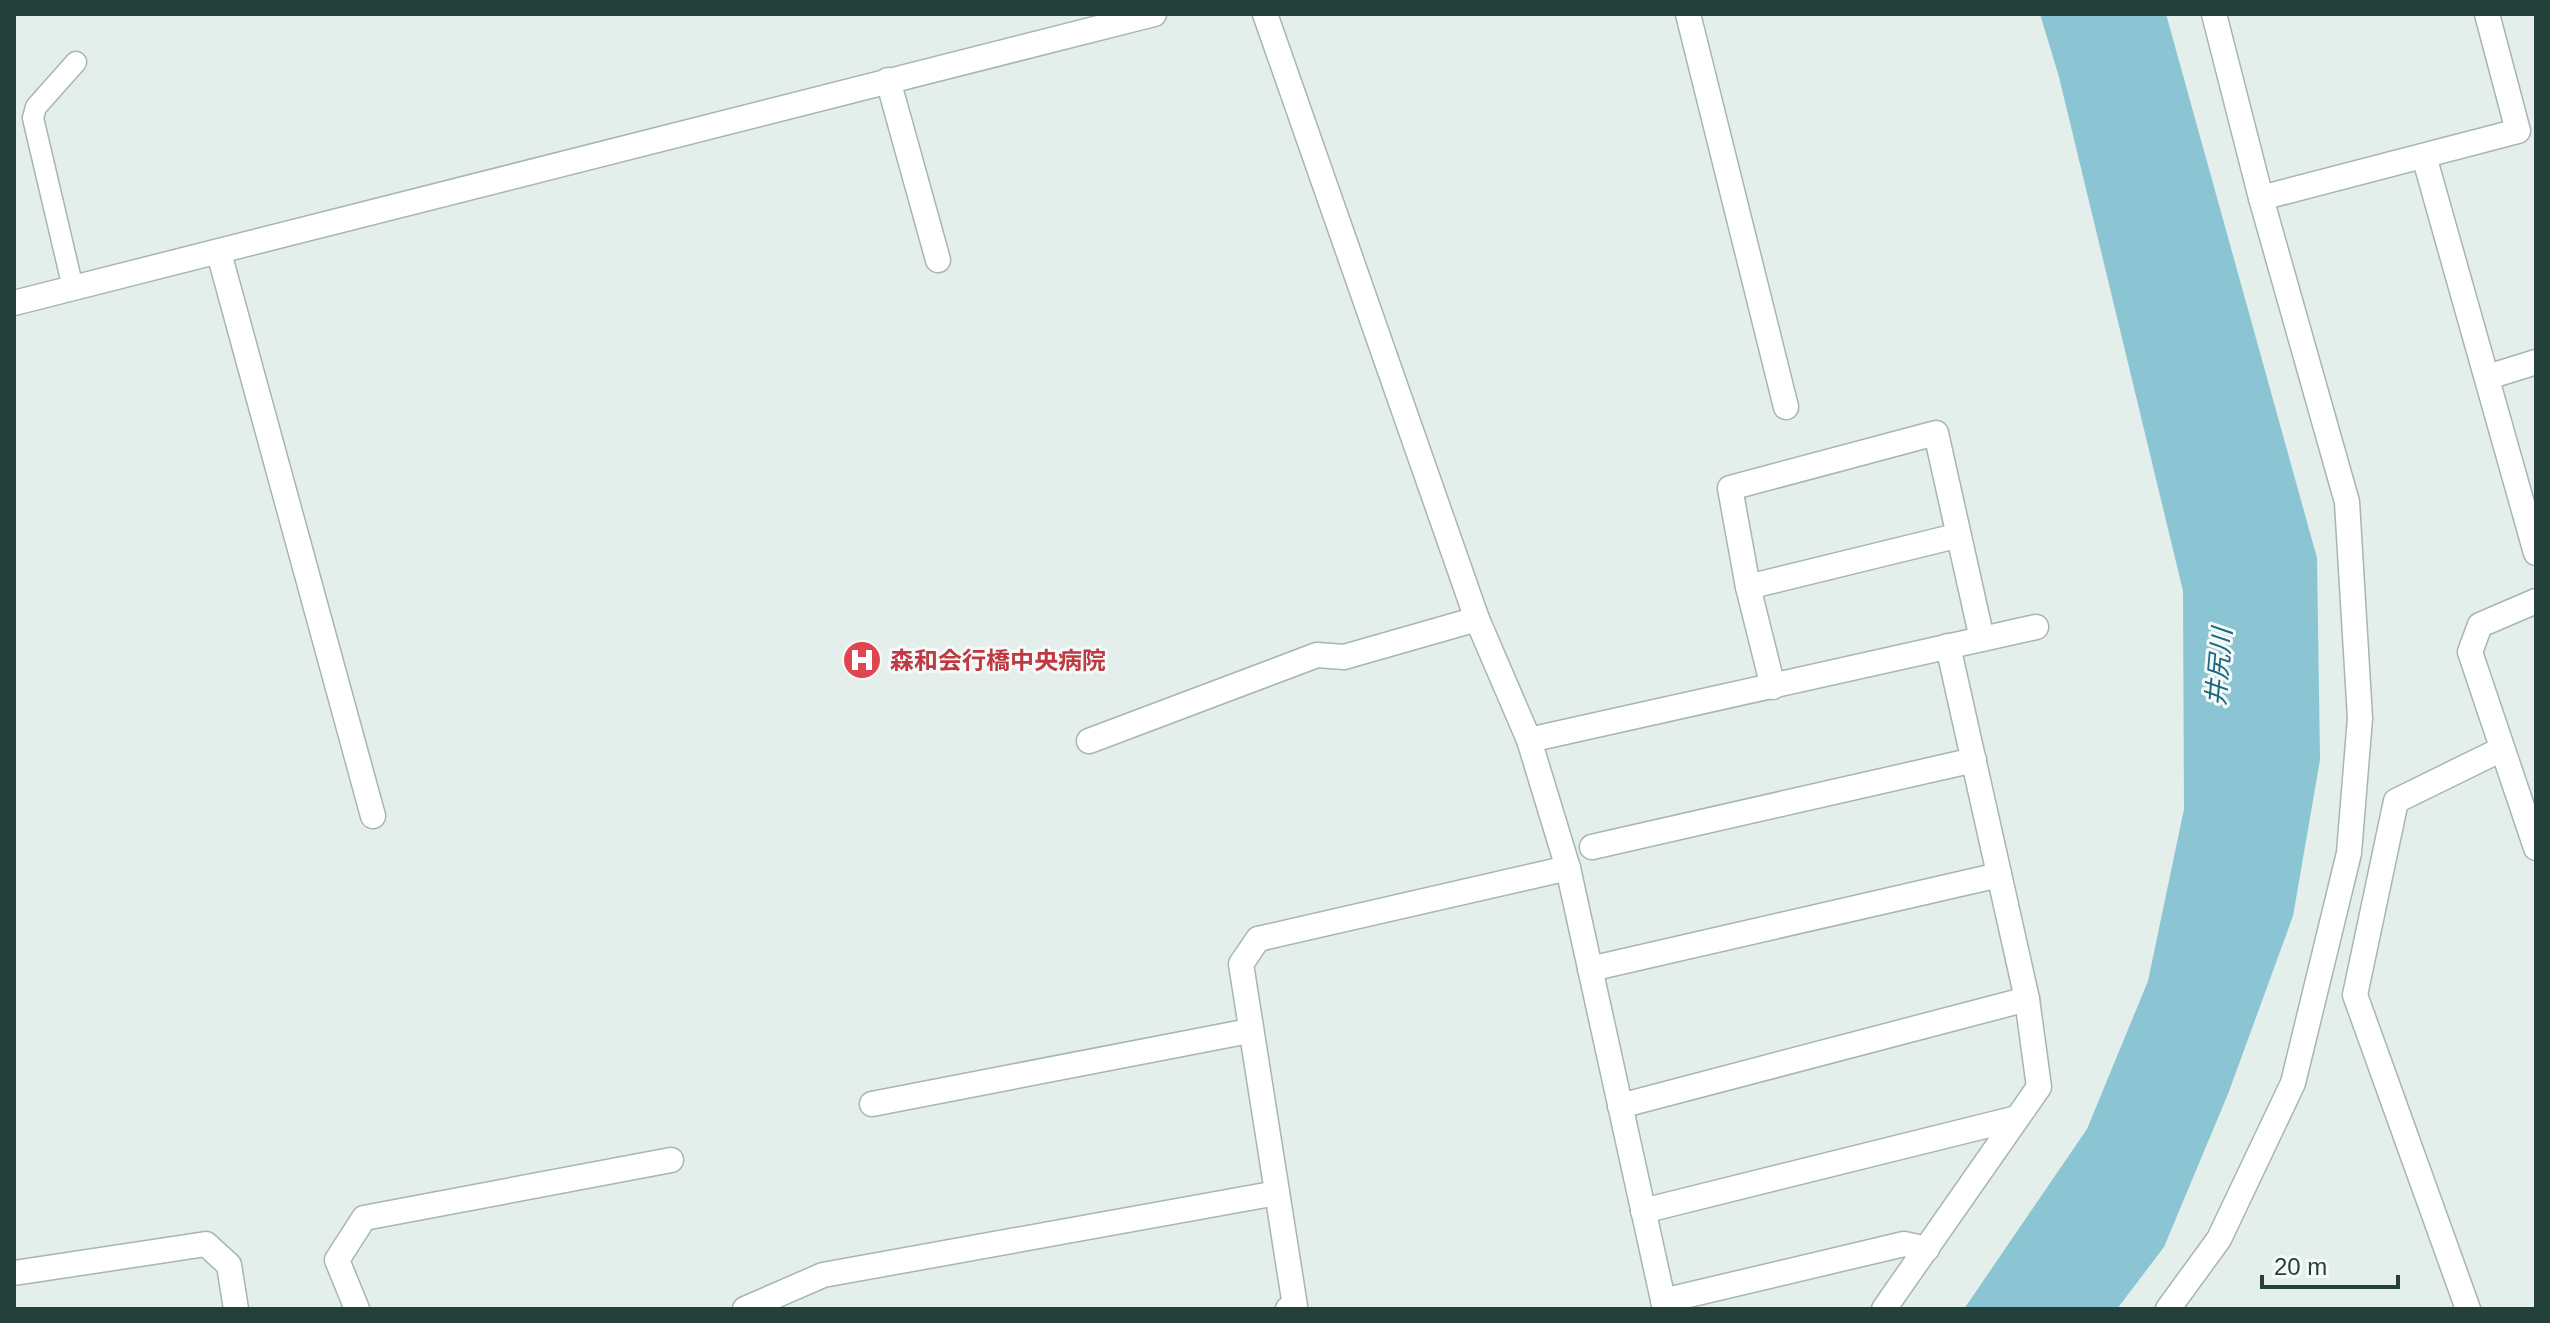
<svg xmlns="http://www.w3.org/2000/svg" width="2550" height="1323" viewBox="0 0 2550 1323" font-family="Helvetica,'Noto Sans JP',sans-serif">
<rect width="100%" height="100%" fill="#e4eeea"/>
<!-- water -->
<polygon fill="#8bc5d4" points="2040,14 2166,14 2317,558 2320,760 2293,916 2228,1094 2164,1247 2117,1309 1964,1309 2087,1129 2148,981 2184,809 2183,591 2059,77"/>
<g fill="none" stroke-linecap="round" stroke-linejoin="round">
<!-- service casing -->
<g stroke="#a6b6b2" stroke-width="23">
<polyline id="service" points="73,288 33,118 36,107 76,62"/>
</g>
<!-- minor casing -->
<g stroke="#a6b6b2" stroke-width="27">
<g id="minor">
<polyline points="1265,14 1477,619 1529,740 1568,868 1665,1309"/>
<polyline points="1688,14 1786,407"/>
<polyline points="888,80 938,260"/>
<polyline points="2424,156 2536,553"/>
<polyline points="2261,198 2518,131 2487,14"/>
<polyline points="219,253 373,816"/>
<polyline points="14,303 1154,14"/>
<polyline points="2488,377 2536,362"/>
<polyline points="1748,587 1956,536"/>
<polyline points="2536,601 2480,625 2470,652 2536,848"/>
<polyline points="1773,687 1748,587 1730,488 1936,433 1982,639"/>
<polyline points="1529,740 2036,627"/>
<polyline points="1089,741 1317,655 1344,657 1477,619"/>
<polyline points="1592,847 1974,760"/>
<polyline points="1590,969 1999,875"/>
<polyline points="872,1104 1249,1031"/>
<polyline points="1620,1106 2027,999"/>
<polyline points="1643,1211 2017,1118"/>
<polyline points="14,1273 206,1244 229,1265 236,1309"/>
<polyline points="1663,1301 1904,1244 1927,1249"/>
<polyline points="357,1309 337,1260 364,1218 671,1160"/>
<polyline points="745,1309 823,1275 1277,1193"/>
<polyline points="1288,1309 1295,1306 1241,964 1258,939 1568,868"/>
<polyline points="1884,1309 2039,1087 2027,999 1948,646"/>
<polyline points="2168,1309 2219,1239 2293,1083 2349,853 2360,718 2347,502 2261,198 2214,14"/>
<polyline points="2468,1309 2355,995 2396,801 2500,750"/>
</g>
</g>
<!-- service -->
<use href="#service" stroke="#fff" stroke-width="20"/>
<!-- minor -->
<use href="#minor" stroke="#fff" stroke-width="24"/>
</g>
<!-- icons -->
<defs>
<g id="hospital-disc" transform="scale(2)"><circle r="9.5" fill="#e0444e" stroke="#f5faf8"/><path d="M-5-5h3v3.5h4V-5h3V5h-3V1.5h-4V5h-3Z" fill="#fff"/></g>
</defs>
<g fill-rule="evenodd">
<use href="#hospital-disc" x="862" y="660"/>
</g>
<g text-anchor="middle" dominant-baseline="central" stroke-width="6" stroke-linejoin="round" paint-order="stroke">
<!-- health labels -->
<g font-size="24" font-weight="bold" fill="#be3a42" stroke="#f5faf8" text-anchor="start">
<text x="890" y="660">森和会行橋中央病院</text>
</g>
<!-- water labels -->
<g font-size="26" font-style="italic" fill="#1b697e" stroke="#f5faf8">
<text transform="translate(2219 667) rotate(-85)">井尻川</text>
</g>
</g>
<!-- border -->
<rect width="2550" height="1323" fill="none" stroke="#23403a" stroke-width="32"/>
<!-- scale -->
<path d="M2262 1275v12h136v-12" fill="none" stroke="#23403a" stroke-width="4"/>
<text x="2274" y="1275" font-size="24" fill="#23403a" stroke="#f5faf8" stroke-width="6" paint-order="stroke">20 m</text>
</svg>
